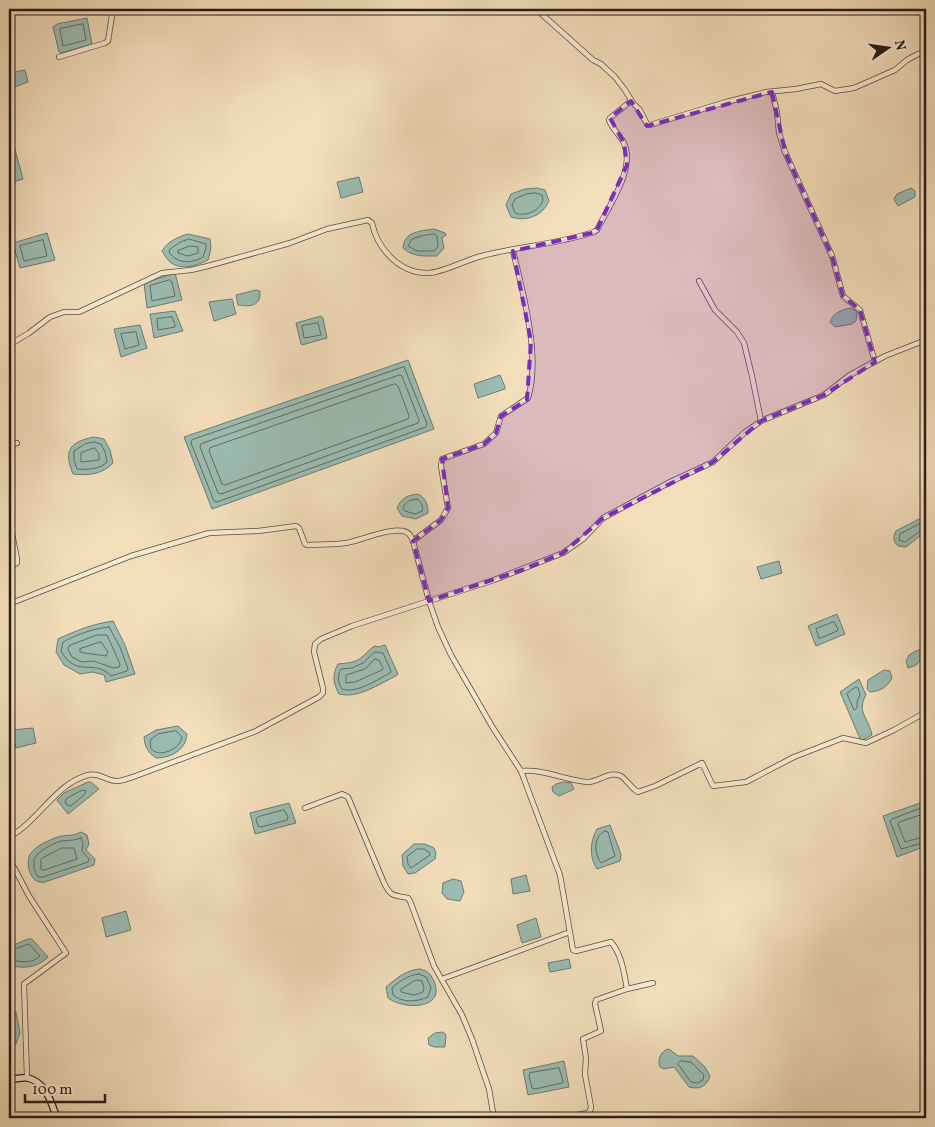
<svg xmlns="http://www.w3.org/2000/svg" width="935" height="1127" viewBox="0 0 935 1127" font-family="Vollkorn,serif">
<rect width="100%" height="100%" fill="#f3debc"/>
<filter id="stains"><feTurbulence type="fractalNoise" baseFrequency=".004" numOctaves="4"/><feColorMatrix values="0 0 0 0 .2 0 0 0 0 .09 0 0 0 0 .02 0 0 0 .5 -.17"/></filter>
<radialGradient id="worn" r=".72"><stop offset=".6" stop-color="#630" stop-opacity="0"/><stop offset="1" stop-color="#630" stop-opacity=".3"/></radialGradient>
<!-- water -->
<g fill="#9bbcb2" stroke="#6d7c72">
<polygon points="87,18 92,44 61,53 59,52 53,27 57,24"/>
<polygon points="25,70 28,82 9,89 9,73"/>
<polygon points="9,127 23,179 9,183"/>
<polygon points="359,177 363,192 341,198 337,182"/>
<path d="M537 188 545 190 549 201C542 216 527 222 511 217L506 205 511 194 525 189Z"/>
<polygon points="911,188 915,191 915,197 898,206 894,199 897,194"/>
<path d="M434 229 445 233 446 235 442 238 444 248 437 256C423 256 413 257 403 248 404 231 421 231 434 229Z"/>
<polygon points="47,233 55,260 20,268 13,243"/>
<path d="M188 234 210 239 211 248 208 260C197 266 179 271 169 261 166 258 164 254 162 251 168 241 178 237 188 234Z"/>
<polygon points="175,273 182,300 147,308 144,283"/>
<path d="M256 290 260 291C261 306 251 307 238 305L236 295Z"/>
<polygon points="232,299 236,314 214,321 209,302"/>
<path d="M850 308 857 311 856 321 852 324 835 327 830 322C833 313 841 310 850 308Z"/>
<polygon points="175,311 183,331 154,338 150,314"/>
<polygon points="321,316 323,318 327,338 302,345 301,344 296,323"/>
<polygon points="140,325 147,348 121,357 114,329"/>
<polygon points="408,360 434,429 212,509 184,437"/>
<polygon points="500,375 505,387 505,389 478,398 474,384"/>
<path d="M94 437 104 439 110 450 113 463C103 474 88 476 73 474 63 450 70 442 94 437Z"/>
<path d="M418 494C426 498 428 505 428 513L416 519 402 516 397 508C401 498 408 495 418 494Z"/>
<path d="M919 519 924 520 926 531 906 547 898 546C893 541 893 537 896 531Z"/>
<polygon points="779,561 782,573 761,579 757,567"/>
<polygon points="837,614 845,634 816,646 808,626"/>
<path d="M113 621 125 645 135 674 106 682 104 675 93 672 80 674 64 665 56 652 58 639C77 630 93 624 113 621Z"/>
<path d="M385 645 398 674 396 676C379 684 358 699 339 694 333 683 332 675 338 664 346 663 356 663 362 657 367 653 369 649 375 646L378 647Z"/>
<polygon points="918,650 925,650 926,655 916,665 908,668 906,661 909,655"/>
<path d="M884 670 890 671 892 678C887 687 881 691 870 692L867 689 868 680Z"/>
<path d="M859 679 866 695C856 712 869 718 872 735L861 741 840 692Z"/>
<path d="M178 726 187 734C186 750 171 758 156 758 148 752 145 748 144 737L156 730Z"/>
<polygon points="33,728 36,743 16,748 12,730"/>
<polygon points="88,782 91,782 99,789 68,814 57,800 64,793"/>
<polygon points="564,782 571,783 574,789 559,796 553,792 552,787 556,784"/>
<polygon points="926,801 926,846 897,857 883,816"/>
<polygon points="289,803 296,823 255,834 250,813"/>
<path d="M610 825 621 854 620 861 597 869C589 857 590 841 597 829Z"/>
<path d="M81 832 87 835 89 844 86 850 95 859 94 865 45 882C32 885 26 868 29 857 29 854 34 850 36 848 42 843 54 838 61 836 69 835 73 836 81 832Z"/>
<polygon points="414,844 425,844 434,848 436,853 435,859 415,873 408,874 403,866 402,855"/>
<polygon points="526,875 530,891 513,894 511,879"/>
<polygon points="453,879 461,881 464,892 460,901 447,899 442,893 443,883"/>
<polygon points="126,911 131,930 106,937 102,918"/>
<polygon points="536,918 541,937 522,943 517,925"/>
<path d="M28 939H32L48 957C37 968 23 969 9 965V947Z"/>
<polygon points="569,959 571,968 550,972 548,963"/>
<path d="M420 969C428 971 430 973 434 981 446 1010 404 1010 388 998L386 987C397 978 406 970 420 969Z"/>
<polygon points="9,1010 16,1012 20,1033 16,1044 9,1047"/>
<polygon points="443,1032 446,1035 445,1047 434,1047 429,1045 428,1038 435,1033"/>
<path d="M669 1049 678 1056H693L705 1067 710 1076C707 1086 700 1090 689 1087L674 1067 664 1069 660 1067C657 1060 661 1050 669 1049Z"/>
<polygon points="564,1061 569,1087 528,1095 523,1070"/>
</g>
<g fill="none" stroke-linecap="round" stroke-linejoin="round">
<!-- shore -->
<g stroke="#616c62" stroke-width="1">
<polygon points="83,24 86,40 63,46 60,29"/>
<path d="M536 193 542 195 543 200C539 211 526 217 515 213L512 205 515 199 526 194Z"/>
<polygon points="434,234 437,236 438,246 434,251 417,251 408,246 412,239 421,236"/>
<path d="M189 239 206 244V248L203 257C191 264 177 264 169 252L170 249 179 243Z"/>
<polygon points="43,240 47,256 24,261 20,246"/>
<polygon points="190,246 198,247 198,253 188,256 178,253 178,251"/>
<polygon points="170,280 172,282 175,296 152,301 150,286"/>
<polygon points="172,317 175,325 175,327 158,330 157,319"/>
<polygon points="318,323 321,335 304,338 302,326"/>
<polygon points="136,332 139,345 125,349 121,334"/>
<polygon points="404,367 427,424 426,427 217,502 214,501 191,443 192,440"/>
<polygon points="400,375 402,376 419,420 418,423 221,494 218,493 200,447 201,444"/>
<polygon points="395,384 398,386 409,416 408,419 225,485 222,484 209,451 210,448"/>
<path d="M94 442 101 444 105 452 107 462C101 469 86 470 77 469L74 460V451L85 444Z"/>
<polygon points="95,448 99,454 99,460 81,462 81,453"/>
<path d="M417 499C421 501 424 507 422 511L415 514 405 511 403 508C405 501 411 500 417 499Z"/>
<polygon points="920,524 923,526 923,529 905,542 899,540 900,534"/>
<polygon points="834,622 838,629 837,631 821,638 819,638 816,629"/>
<path d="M109 627 120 647 128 669 127 671 111 676C94 658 77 679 61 651L63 642C78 634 92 629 109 627Z"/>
<polygon points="97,635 107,635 120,664 119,667 113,668 94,661 82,662 72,657 68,650 69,646"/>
<path d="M101 642 108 652 106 656C101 655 82 653 80 652V649Z"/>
<path d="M375 652 383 653 391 671 390 673C377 680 356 694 342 689 338 683 337 676 341 669L352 668 363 663Z"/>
<polygon points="375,659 379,660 383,668 382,670 355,682 346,683 346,675 365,669"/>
<polygon points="856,687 858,688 860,695 857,702 857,708 854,710 847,694"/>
<path d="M176 731 182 737C179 754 145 761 151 739L158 734Z"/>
<polygon points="83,790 86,791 85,794 71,806 67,805 65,802 66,799"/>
<polyline points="926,806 892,819 890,821 901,849 926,842"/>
<polygon points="284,810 288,817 287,820 261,827 258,826 256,819 258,817"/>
<polyline points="926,813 899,822 898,824 905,842 926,836"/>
<path d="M605 831 608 832 615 856 601 863C594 854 593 836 605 831Z"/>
<path d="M81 838 83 843 82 851 89 859 88 862 43 877H38L34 869V859C39 851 51 844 61 841 68 840 74 841 81 838Z"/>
<polygon points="62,848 74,848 77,859 44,870 41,870 41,859"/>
<polygon points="417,849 424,849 429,852 430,855 411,868 408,864 407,857"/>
<path d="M9 951 29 944 40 956C32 965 19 961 9 960"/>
<path d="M419 974 426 977 431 987 428 997C416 1002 403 1003 393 995L392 988C400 981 408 975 419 974Z"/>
<polygon points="418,980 422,981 424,988 423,992 414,995 401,992 401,989 414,981"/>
<polygon points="681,1061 691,1062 704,1075 703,1080 697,1083 691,1082 678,1064"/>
<polygon points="559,1068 563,1081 562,1083 535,1089 532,1088 529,1076 530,1073"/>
</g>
<!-- street casing -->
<g stroke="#5a4d3c" stroke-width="6">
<g id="street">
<polyline points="536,9 593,60 601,64 615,77 625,90 633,103 640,110 647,124 650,125 726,102 766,92 796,89 821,84 835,91 854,88 895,70 907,60 918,54 926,53"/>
<polyline points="59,57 105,43 108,41 113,9"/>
<polyline points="772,92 777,112 779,133 785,152 832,256 843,296 860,310 875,362"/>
<polyline points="699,281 715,310 737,332 744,343 752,376 761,421"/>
<path d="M9 345 29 333 50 317 64 312H79L162 273 191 270 208 266 290 243 327 229 368 220 372 223C377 248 399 273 427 273 439 274 464 261 478 257 516 246 556 245 594 232L597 230C608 207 636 169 624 143 620 135 612 129 609 120L610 118 631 101"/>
<polyline points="9,446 17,443"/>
<polyline points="9,518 17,559 17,563 9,567"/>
<path d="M413 541 441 520 448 508 441 466 442 459 484 444 496 433 501 416 528 398C541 358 523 292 513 251"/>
<path d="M9 604 131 556 209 533 258 531 296 526 299 528 305 544 307 545C320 544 334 545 346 543 362 540 388 528 403 531 409 532 411 536 413 541L429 601 352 626 321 639 315 644 314 652 323 688V693L319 697 256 731 133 777C129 778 123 781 118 781 107 782 100 772 88 775 55 784 39 821 9 837"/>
<path d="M521 771C544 769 565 780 587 782 598 783 609 770 621 776 627 780 631 788 638 792L655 786 702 763 713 786 746 782 794 757 843 738 866 743 894 730 926 712"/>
<path d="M305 808 342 794 348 797 384 883C391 897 393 895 408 898L410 901 434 966 462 1015 472 1039 489 1089 494 1118"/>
<polyline points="9,858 29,896 66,953 24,984 27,1077"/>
<polyline points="442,979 570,932"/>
<path d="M627 989C624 973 622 955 611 942L576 951 573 950 560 875 521 771 493 728 451 655 438 627 429 601 494 580 563 553 583 539 603 518 670 482 713 462 744 433 761 421 824 395 850 375 885 356 926 340"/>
<polyline points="563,1118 587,1113 590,1111 591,1107 585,1074 586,1058 583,1039 601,1031 595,1004 596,1000 627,989 653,983"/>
</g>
</g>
<!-- secondary casing -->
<g stroke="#271d12" stroke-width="8">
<path id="secondary" d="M9 1080C14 1079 23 1077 28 1078 47 1083 51 1103 57 1118"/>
</g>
<!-- street -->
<use href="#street" stroke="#f7ead3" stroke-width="4.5"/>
<!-- secondary -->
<use href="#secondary" stroke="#f7ead3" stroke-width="5.5"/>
</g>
<!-- marked area -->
<path fill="#7b2cbf" fill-opacity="0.2" stroke="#7b2cbf" stroke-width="4" stroke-dasharray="10 6" stroke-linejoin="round" d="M772 92 785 152 832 256 843 296 860 310 875 362 824 395 761 421 713 462 603 518 563 553 522 570 429 601 413 541 441 520 448 508 442 459 484 444 496 433 501 416 527 400 531 341 513 251 596 232 627 165 624 143 610 118 631 101 647 126Z"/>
<!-- margin -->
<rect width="935" height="1127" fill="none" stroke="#f3debc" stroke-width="30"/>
<rect x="10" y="10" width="915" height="1107" fill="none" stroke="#271d12" stroke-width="2.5"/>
<rect x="15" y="15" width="905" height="1097" fill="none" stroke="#271d12"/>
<!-- north arrow -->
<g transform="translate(888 48) rotate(77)" stroke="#f7ead3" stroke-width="4" paint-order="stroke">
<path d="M0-4L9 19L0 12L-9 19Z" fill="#271d12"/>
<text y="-8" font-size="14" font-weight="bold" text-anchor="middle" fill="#271d12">N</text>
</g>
<!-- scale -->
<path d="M25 1094v8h80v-8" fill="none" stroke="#271d12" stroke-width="2.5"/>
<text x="32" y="1094" font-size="15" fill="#271d12" stroke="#f7ead3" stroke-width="4" paint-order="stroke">100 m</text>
<rect width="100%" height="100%" filter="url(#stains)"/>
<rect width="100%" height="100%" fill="url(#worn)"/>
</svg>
